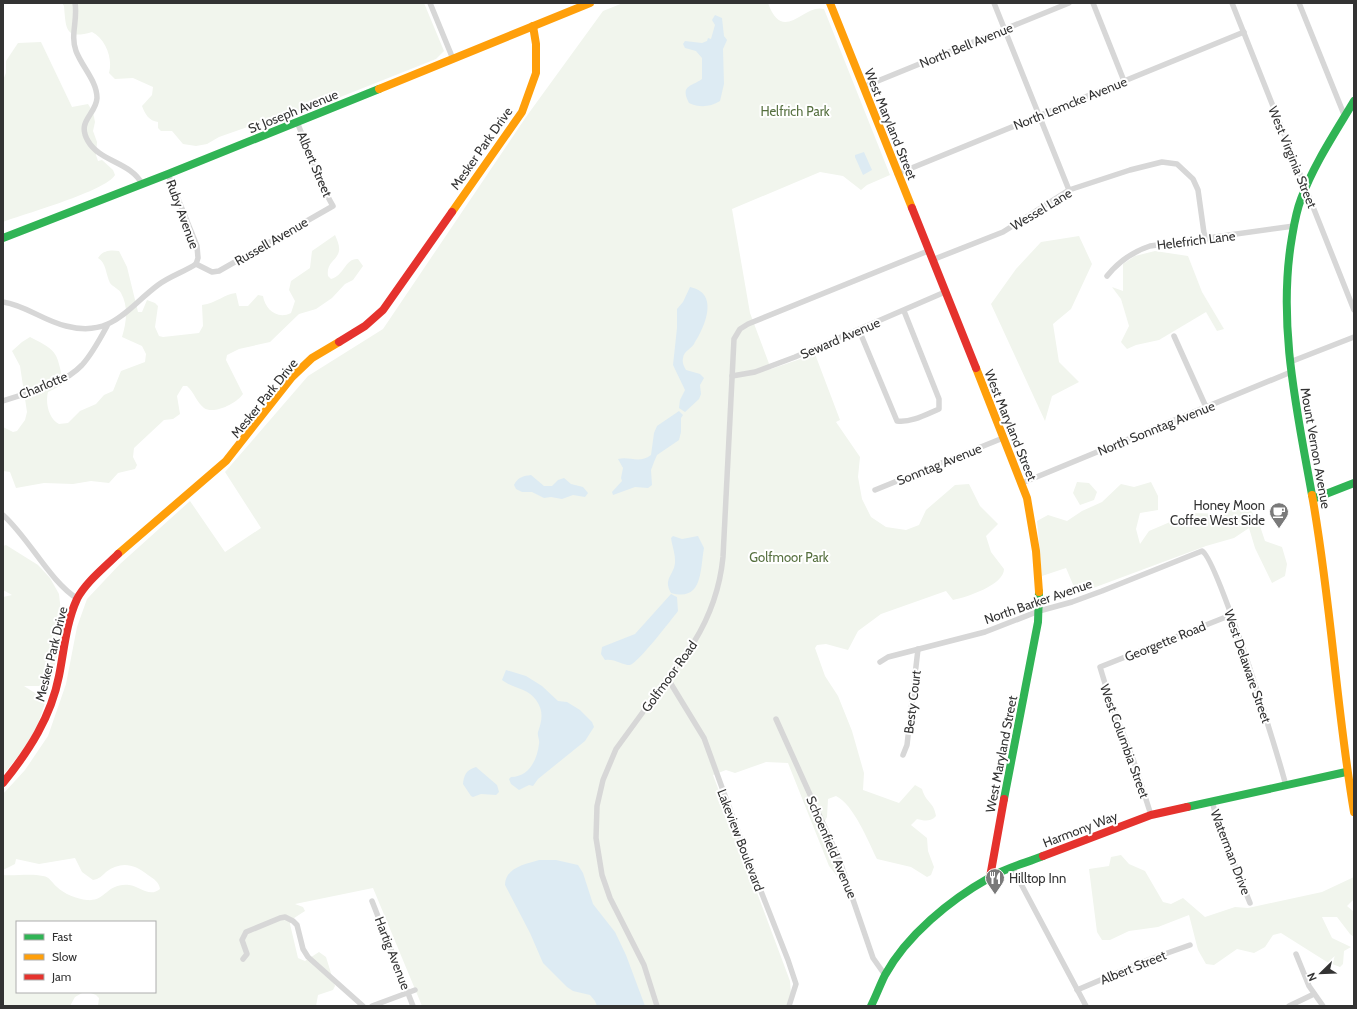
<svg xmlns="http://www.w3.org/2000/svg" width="1357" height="1009" viewBox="0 0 1357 1009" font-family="Cabin,sans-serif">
<rect width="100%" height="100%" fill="#fff"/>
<!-- green -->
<g fill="#f1f5ed">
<path d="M62 3H424L444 51 436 59 270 125 267 120 219 137 207 144 196 146 183 144 172 131H161L158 128V122C149 121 145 114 142 106L152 95 153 87 133 78 115 79 109 73C113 59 106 39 92 32 65 40 66 29 64 6Z"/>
<path d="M623 3H768C783 45 804 3 824 9L890 175 867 185 861 190 843 176 820 172 732 209 750 313 771 369 815 354 840 420 836 422 860 457 858 477 862 499 871 517 886 527 906 530 919 525 926 510 955 485 969 484 980 506 998 524 986 536 991 552 1004 569C1004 585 967 597 953 600L946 591 881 614 858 631 848 650 826 644 817 645 815 648 825 676 838 696 852 731 864 773 863 790 899 803 915 785 922 789C926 803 934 802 936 816 931 822 924 821 917 819L911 825 927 838 928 851 934 867 931 875 927 877 911 867 877 859C868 841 854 805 836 796L828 799 827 817 821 828 838 868 837 876 829 866 788 763 766 762 735 773 726 770 713 775 790 981 791 994 787 1006H422L373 888 295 904 303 907 305 911 291 920 290 924 298 958 305 961 319 952 326 957 335 986 333 990 318 995 316 1006H98L99 998 96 995 88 992H155V922H17V992H84L75 997 70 1006H3V875C16 876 31 873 43 876 50 877 52 883 57 887 64 894 77 899 87 900 106 902 106 883 129 885 140 886 149 898 160 889 159 882 154 879 148 875 134 864 121 861 106 872 102 876 99 879 93 880L82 872 75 858 39 864 16 859 15 864 3 870V794L25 770 48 736 66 684 77 627 87 599 120 564 190 501 225 552 261 528 225 472 308 376 383 329 526 117 603 11Z"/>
<path d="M41 42 72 107 88 104 93 112 95 122 93 131 97 142 96 155 98 161 102 160 113 170 115 175C106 191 24 214 3 222V80L6 73V61L18 43Z"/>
<path d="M335 235C337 240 340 246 339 251 337 261 326 262 328 276L331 279C344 276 345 258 358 259L363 266 353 280 345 284 332 298 316 309 299 314 270 342 239 349 227 355 226 360 243 394C237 403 214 415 204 408 197 403 194 392 187 386H183L177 396 180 414 173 419 164 420 134 448 133 457 137 465 135 469 118 473 109 483 91 481 73 484 44 483 16 488 10 472 3 471V427L13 432 17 431 25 420 27 412 20 366 12 351 22 342 30 337C60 352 56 353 64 384L48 392C45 403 49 419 59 424L68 423 80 411 96 404 104 395 113 391 121 371 145 362 146 354 142 346 122 337C126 324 129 307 121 293 119 289 113 287 110 283 106 275 106 262 98 258 103 250 111 250 119 251L127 267 138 312H142L147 300 155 303 158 306 155 327 159 336 163 337 199 333 203 326 202 305C217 303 224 294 236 293L239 306H248L258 295 263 296C265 309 277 320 291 313L295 301 289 290 291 281 310 268 312 251Z"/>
<polygon points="1079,236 1092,264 1071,309 1053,324 1059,362 1079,382 1052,396 1045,421 991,304 1016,269 1041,242"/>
<polygon points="1155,251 1188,256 1202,292 1224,329 1217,331 1206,312 1159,340 1136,345 1127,349 1121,342 1129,326 1121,299 1112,287 1123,291 1123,264 1135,256"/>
<polygon points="1077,482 1089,483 1097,492 1094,500 1080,505 1073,493"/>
<polygon points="1151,482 1158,496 1158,510 1140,513 1136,529 1140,544 1149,531 1191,513 1222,514 1249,503 1254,517 1258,520 1265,541 1282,547 1287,564 1285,576 1272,583 1255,548 1249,528 1234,538 1206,546 1077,594 1066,568 1042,576 1037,521 1048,515 1067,521 1082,511 1102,502 1121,484 1134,487"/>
<polygon points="6,545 38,565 50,578 59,594 61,612 58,653 50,683 48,686 24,686 46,700 37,727 23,750 3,775 3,597 12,595 3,590 3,546"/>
<polygon points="1121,855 1129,864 1145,871 1163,902 1171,904 1183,898 1205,917 1235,907 1248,908 1322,892 1354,877 1354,899 1347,906 1354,912 1354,937 1350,934 1337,917 1322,917 1332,938 1351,947 1344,951 1343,964 1340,967 1327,962 1281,933 1273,935 1265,947 1254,953 1237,949 1214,965 1206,964 1198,950 1189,915 1158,927 1129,931 1110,940 1102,940 1097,932 1089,869 1109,866 1111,857"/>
</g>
<!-- water -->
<g fill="#ddebf3">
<path d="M715 15 722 18 724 36 727 40 723 49 724 84 720 101C710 107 700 108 689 103 680 85 691 87 702 79V58L696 51 685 48 683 44 685 41 702 43 707 41 708 38 711 39 715 25 712 20Z"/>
<polygon points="864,152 872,170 863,175 855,157 855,155"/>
<path d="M690 287C720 293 705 327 694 344 691 349 684 351 683 358 682 363 684 366 686 370L700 374 704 378 700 385 701 394 699 399 685 412 679 408 680 400 685 390 673 365 677 328V309L683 302Z"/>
<path d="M679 411 683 415 681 418V432L679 440 657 455 654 462 651 470 652 485 648 488 635 487 613 495 612 492 622 481 621 478 623 468 618 459C630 456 639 464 651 455L654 433 657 426Z"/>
<path d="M531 475 544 486H552L558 480 564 478 571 484 583 487 588 493 585 497 573 495 562 499 551 497 544 498 532 492H522L516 489 514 485C518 477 523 476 531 475Z"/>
<path d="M673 536 682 539 698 536 704 548C700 570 703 602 671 593 662 578 676 574 675 560 675 553 672 545 671 538Z"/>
<path d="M671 594 677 597 678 611C672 619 637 664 630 665 622 665 614 658 605 660L601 654 602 647 635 634Z"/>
<path d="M506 670 526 676 542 686 558 701 567 702 580 710 592 722 594 727 585 741 538 779 533 786 529 785 519 790 511 784 509 779 511 777C529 777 537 760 539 744 540 740 537 736 538 732 542 720 544 711 536 700 528 688 512 688 502 680Z"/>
<path d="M476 767 497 785 499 792 496 795 481 794 473 797 471 796 463 784C464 775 466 770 476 767Z"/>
<path d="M539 860H556L578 865 583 873 593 904 615 932 626 955 645 1006H597L595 1001 590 995 573 991 567 987 543 963 530 933 505 885C505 868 525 864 539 860Z"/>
</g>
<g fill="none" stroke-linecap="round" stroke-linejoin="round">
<!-- street -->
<g stroke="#d7d7d7" stroke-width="5.5">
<path d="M75 3C78 20 70 35 76 51 82 67 97 81 97 98 96 115 76 121 88 141 100 162 131 162 142 184"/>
<polyline points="430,3 453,59"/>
<polyline points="994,3 1069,190"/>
<polyline points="1093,3 1124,81"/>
<polyline points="1232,3 1354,310"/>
<polyline points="1299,3 1345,117"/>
<polyline points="863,87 1069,3"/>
<polyline points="168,174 197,246 198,258 196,264"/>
<polyline points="897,174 1244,32"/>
<polyline points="932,260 1003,232 1069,190 1130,170 1162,162 1177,164 1193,179 1198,190 1204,233 1207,239"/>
<path d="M196 264 212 272 219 271 333 206C317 179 309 150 297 122"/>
<path d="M1107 276C1119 261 1132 252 1150 246L1294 226"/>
<path d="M3 302C25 305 44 321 66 326 112 338 127 308 158 285 170 276 184 272 196 264"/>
<path d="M859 330 897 421C911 423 927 414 939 409V399L904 311"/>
<polyline points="1174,336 1206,407"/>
<polyline points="1290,362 1354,337"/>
<polyline points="732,376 755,372 795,357 945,292"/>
<path d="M3 401C29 392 62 386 82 365 92 354 100 339 107 326"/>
<polyline points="1022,483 1291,372"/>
<polyline points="875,490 1003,438"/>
<path d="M3 515C29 538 50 582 78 599"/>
<path d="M880 662 888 657 985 632 1039 611 1072 602 1102 591 1202 551C1217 558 1279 757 1286 786"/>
<polyline points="668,679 704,738 744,848 788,960 796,984 789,1006"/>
<polyline points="776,719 839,859 873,958 885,975"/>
<polyline points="903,755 907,745 918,649"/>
<polyline points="1212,801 1218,823 1250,903"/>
<polyline points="1151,815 1134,762 1110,700 1100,667 1231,615"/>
<polyline points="1012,867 1086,1006"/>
<polyline points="372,901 413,1006"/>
<polyline points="1296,954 1309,986 1323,1006"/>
<polyline points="243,959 247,954 242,940 246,932 280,918 285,917 293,921 297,925 303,949 308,957 363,1006"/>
<polyline points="1077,990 1145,961 1190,945"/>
<polyline points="372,1006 415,990"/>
<path d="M657 1006 644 965 610 898 602 875 596 838 597 806 603 780 616 749 694 642C710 616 720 588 723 557L734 339 740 329 748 324 928 251"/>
<polyline points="1289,1006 1314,994"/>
</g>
<!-- fast -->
<g stroke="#30b455" stroke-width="8">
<polyline points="3,238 168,174 379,89"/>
<path d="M1312 495C1297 411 1277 323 1292 237 1294 225 1296 212 1301 199 1314 164 1335 133 1354 101"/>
<polyline points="1313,499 1354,483"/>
<polyline points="1004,799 1038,622 1039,592"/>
<polyline points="1187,807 1346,772"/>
<path d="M871 1006C876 996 880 985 885 975 907 935 950 900 989 878 1005 868 1026 863 1043 856"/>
</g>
<!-- slow -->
<g stroke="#ff9f0a" stroke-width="8">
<polyline points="830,3 912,208"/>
<polyline points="379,89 590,3"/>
<polyline points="452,212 522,112 536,73 536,44 533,26"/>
<polyline points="976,368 1027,498 1036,551 1039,592"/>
<path d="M1312 495C1331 600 1336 707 1354 812"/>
<polyline points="118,554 226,461 292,377 312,358 339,342"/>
</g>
<!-- jam -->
<g stroke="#e5322d" stroke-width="8">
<polyline points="912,208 976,368"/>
<polyline points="339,342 365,326 383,310 452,212"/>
<path d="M3 783C29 751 51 717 59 676 64 651 66 623 77 599 86 582 104 568 118 554"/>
<polyline points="1043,856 1151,815 1187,807"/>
<polyline points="990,877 1004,799"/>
</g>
</g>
<!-- icons -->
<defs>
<g id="cafe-pin" transform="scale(1)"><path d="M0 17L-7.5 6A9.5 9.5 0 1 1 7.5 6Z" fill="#7a7a7a" stroke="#fff"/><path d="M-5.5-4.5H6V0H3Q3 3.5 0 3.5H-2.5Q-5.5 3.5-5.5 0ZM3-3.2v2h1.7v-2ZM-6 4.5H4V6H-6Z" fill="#fff"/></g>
<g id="restaurant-pin" transform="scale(1)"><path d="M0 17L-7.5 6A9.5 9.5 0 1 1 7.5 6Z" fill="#7a7a7a" stroke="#fff"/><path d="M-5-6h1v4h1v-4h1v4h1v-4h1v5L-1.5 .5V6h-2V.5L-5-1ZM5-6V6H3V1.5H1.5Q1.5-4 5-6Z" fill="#fff"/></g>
</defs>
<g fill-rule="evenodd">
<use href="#cafe-pin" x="1279" y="512"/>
<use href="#restaurant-pin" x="995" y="878"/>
</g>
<g text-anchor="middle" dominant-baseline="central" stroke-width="4" stroke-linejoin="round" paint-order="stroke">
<!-- street labels -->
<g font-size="13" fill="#333" stroke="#fff">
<text transform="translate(966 45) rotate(-22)">North Bell Avenue</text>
<text transform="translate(1070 103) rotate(-22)">North Lemcke Avenue</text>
<text transform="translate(293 111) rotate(-22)">St Joseph Avenue</text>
<text transform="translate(891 124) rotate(68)">West Maryland Street</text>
<text transform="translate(481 148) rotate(-55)">Mesker Park Drive</text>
<text transform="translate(1293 157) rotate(68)">West Virginia Street</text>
<text transform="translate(315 164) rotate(67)">Albert Street</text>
<text transform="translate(1041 209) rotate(-31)">Wessel Lane</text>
<text transform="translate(183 214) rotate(70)">Ruby Avenue</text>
<text transform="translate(1196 240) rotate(-7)">Helefrich Lane</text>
<text transform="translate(271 241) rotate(-30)">Russell Avenue</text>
<text transform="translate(840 338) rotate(-23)">Seward Avenue</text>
<text transform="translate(43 385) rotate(-23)">Charlotte</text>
<text transform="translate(264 398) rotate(-51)">Mesker Park Drive</text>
<text transform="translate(1011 425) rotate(68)">West Maryland Street</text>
<text transform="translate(1156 428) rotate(-22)">North Sonntag Avenue</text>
<text transform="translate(1316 448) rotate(80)">Mount Vernon Avenue</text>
<text transform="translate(939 464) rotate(-22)">Sonntag Avenue</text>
<text transform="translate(1038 601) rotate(-19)">North Barker Avenue</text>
<text transform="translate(1165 641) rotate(-22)">Georgette Road</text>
<text transform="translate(51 654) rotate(-76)">Mesker Park Drive</text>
<text transform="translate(1248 666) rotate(71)">West Delaware Street</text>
<text transform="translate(669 676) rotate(-54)">Golfmoor Road</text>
<text transform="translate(912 702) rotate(-83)">Besty Court</text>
<text transform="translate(1125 741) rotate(70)">West Columbia Street</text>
<text transform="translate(1001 754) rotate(-79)">West Maryland Street</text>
<text transform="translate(1080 829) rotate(-21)">Harmony Way</text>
<text transform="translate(741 840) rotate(69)">Lakeview Boulevard</text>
<text transform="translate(832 847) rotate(67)">Schoenfield Avenue</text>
<text transform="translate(1231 852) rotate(69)">Waterman Drive</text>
<text transform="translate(393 953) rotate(69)">Hartig Avenue</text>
<text transform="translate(1133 967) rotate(-22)">Albert Street</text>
</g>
<!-- park labels -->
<g font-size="13" fill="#56703f" stroke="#fff">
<text x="795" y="111">Helfrich Park</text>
<text x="789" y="557">Golfmoor Park</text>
</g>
<!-- poi labels -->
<g font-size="13" fill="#333" stroke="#fff" text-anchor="end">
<text x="1265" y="505">Honey Moon<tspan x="1265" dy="15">Coffee West Side</tspan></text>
<text x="1009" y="878" text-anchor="start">Hilltop Inn</text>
</g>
</g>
<!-- border -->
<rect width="1357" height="1009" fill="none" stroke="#333333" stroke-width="8"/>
<!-- legend -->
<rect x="16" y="921" width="140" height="72" fill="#ffffff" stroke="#adadad"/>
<rect x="24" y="934" width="20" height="6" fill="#30b455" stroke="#adadad"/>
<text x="52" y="941" font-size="12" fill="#333333">Fast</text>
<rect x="24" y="954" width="20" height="6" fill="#ff9f0a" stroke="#adadad"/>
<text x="52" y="961" font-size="12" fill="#333333">Slow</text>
<rect x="24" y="974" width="20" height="6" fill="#e5322d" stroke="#adadad"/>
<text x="52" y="981" font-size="12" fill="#333333">Jam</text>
<!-- north arrow -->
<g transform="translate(1321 973) rotate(247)" stroke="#ffffff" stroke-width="3" paint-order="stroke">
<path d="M0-3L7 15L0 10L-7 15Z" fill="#333333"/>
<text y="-6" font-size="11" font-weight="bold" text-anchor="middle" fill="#333333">N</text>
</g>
</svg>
